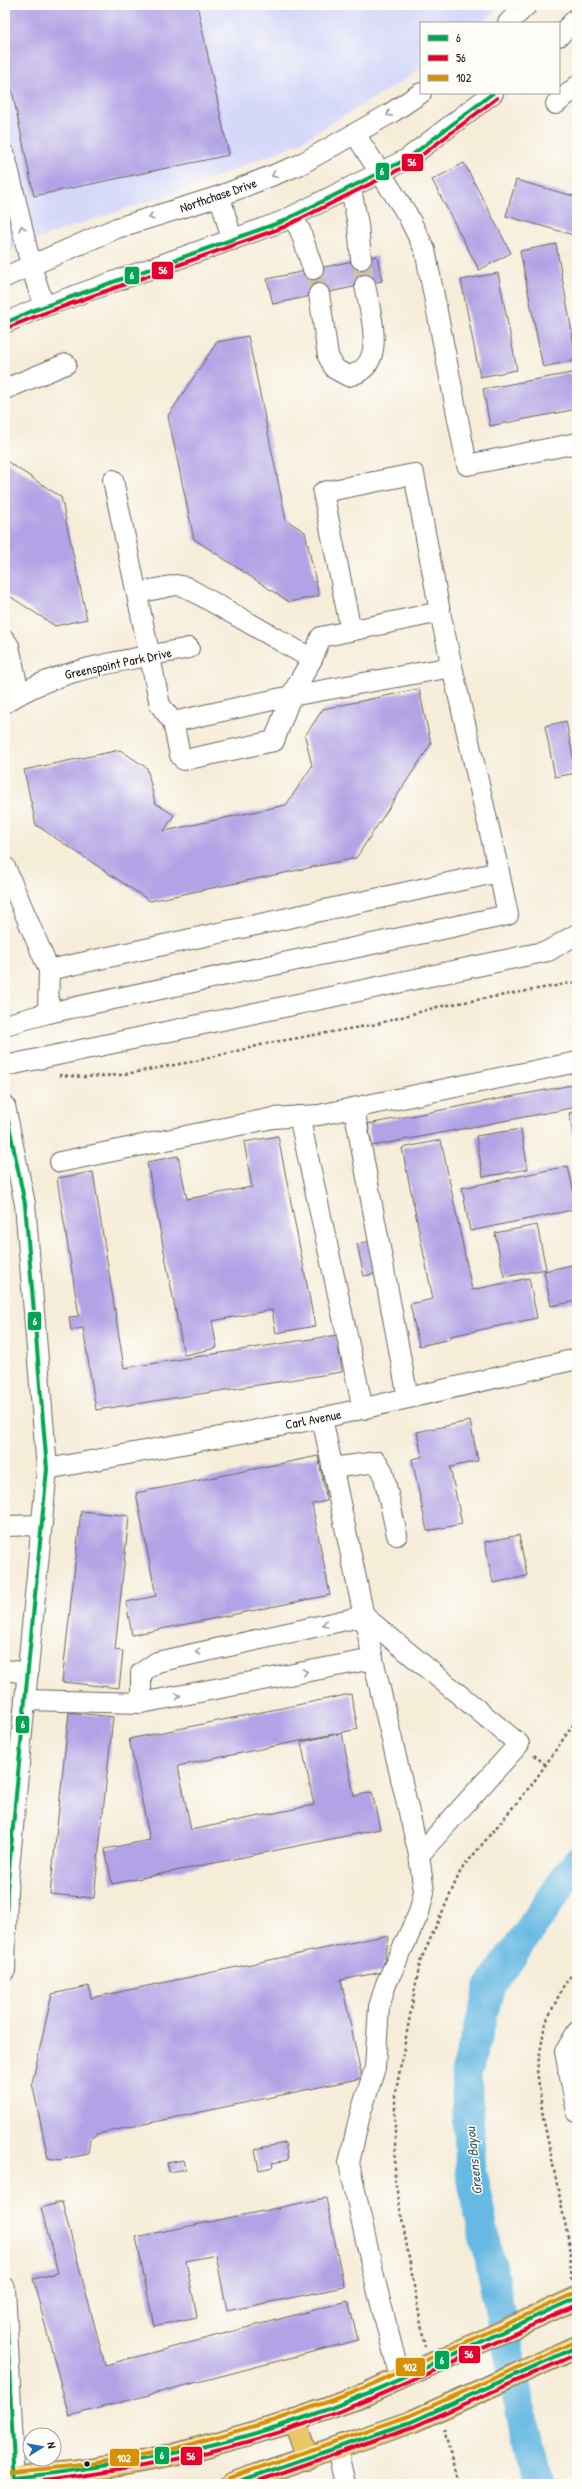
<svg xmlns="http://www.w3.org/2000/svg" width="582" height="2489" viewBox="0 0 582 2489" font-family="'Patrick Hand',sans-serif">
<rect width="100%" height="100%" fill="#fdfcf7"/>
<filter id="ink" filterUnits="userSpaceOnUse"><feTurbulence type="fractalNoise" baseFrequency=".025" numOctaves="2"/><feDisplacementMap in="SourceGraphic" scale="8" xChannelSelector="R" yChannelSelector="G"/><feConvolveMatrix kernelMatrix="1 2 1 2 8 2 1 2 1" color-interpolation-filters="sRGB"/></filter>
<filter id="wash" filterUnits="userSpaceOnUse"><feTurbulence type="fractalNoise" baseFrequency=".012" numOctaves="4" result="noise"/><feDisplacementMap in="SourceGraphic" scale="16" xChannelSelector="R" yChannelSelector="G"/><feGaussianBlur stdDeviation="0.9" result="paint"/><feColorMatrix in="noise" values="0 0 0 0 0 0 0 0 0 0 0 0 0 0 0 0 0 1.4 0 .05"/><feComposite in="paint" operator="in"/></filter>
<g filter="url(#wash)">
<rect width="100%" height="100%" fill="#f6edd9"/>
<!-- built -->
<polygon fill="#d5d8f9" points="5,5 503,5 483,23 421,23 421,70 295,145 178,192 64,229 5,253"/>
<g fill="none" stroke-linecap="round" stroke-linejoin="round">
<!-- river -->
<polyline stroke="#66b9e2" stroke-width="31" points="536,2484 471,2172 466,2074 490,1987 577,1862"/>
</g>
<g id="blocks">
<!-- building -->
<g fill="#b1a3e5">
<polygon points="5,5 197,5 229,155 34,196 5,57"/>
<polygon points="464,163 511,253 479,270 432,180"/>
<polygon points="516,180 577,197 577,236 506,216"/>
<polygon points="556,244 577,360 543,367 520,251"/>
<polygon points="377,256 382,281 273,304 267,279"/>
<polygon points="498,273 517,370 480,377 461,280"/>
<polygon points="248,336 286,520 305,532 319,596 289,602 194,539 168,416 217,342"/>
<polygon points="577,372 577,409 490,426 483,389"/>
<polygon points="5,460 61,497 87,619 55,626 5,593"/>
<polygon points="419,689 431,744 356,858 150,901 36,825 24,770 120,750 147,768 155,803 174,815 164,831 286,805 312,766 305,736 323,709"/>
<polygon points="566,721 576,773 555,777 545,726"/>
<polygon points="577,1084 577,1107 372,1146 368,1124"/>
<polygon points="577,1111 577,1149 576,1149 569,1113"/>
<polygon points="521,1129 528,1169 483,1177 476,1136"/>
<polygon points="278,1136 315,1326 276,1333 272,1310 212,1321 217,1348 184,1355 147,1162 178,1156 187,1199 252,1187 244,1142"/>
<polygon points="441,1140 472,1290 529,1278 537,1318 451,1336 451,1339 419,1346 410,1304 433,1299 402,1148"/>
<polygon points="568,1166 577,1209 470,1231 462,1188"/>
<polygon points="93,1172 124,1368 337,1335 342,1372 96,1410 83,1328 71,1330 69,1317 79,1316 57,1178"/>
<polygon points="537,1225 546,1269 504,1277 495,1233"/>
<polygon points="371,1241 378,1273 364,1276 357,1244"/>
<polygon points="577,1264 577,1301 551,1306 544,1271"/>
<polygon points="470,1421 478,1461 450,1467 462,1524 427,1531 412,1459 422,1457 417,1432"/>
<polygon points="318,1456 327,1501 312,1504 330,1595 132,1635 126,1602 156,1596 136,1493"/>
<polygon points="81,1511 129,1516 115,1650 123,1651 119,1688 62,1682"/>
<polygon points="519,1535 527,1576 493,1583 485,1542"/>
<polygon points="351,1694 358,1729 178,1766 191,1830 314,1805 301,1742 342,1733 354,1796 372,1792 380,1829 112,1884 105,1849 150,1840 129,1739"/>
<polygon points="69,1712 113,1717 94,1898 50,1894"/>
<polygon points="383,1936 389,1937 382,1972 341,1980 362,2078 97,2134 90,2139 88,2154 59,2160 48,2158 32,2083 52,1994 89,1986 91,1998"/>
<polygon points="285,2143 288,2160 272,2163 273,2167 259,2170 255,2149"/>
<polygon points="184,2160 186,2169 169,2172 167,2163"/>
<polygon points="326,2198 344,2287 227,2311 216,2255 186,2261 197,2317 154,2326 136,2237"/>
<polygon points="62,2202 105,2365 348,2301 358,2340 69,2416 33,2279 58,2273 41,2208"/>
</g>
</g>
</g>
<g filter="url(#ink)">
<use href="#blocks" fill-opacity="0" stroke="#68655e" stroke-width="1"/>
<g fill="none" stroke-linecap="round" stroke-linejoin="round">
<!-- minor-tunnel -->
<g stroke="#cac3b3" stroke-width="20" stroke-dasharray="20 10" stroke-linecap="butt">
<polyline points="361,259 365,285"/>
<polyline points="313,269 319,294"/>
</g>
<!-- minor casing -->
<g stroke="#68655e" stroke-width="22">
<g id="minor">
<polyline points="508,23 527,5"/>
<polyline points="559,36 577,18"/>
<polyline points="556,104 577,86"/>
<polyline points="355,134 407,214 425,250 467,465 577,443"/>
<polyline points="5,155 31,266 44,306"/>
<polyline points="351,189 358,225 361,259"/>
<polyline points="220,196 232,240"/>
<polyline points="292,217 300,230 313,269"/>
<polyline points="5,277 117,228 220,196 299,165 391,113 421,93"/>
<path d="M319 294 328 356 335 369 348 376C389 367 370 314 365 285"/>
<polyline points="5,323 32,311 281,222 407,159 493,93"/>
<polyline points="5,389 66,364"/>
<polyline points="113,480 160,705 173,722 180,755 184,760 274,741 291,696 173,722"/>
<polyline points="137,593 176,585 186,587 312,659"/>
<polyline points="440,612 452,667"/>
<polyline points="5,640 9,646 19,693"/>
<polyline points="291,696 312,659 321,637 440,612 414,474 323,492 351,631"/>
<polyline points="291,696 452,667 499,872"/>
<path d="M5 703C58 667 127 661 189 648"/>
<polyline points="5,867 49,970 499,872 508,915 48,1013 5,1025"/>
<polyline points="48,1013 49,970"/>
<polyline points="5,1066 548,951 577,934"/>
<polyline points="5,1106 25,1204 47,1469 7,1890 5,1971"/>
<polyline points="354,1108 408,1398"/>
<polyline points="299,1116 363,1409"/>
<polyline points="60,1162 273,1118 319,1115 577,1062"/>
<polyline points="322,1418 373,1659 419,1855"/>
<polyline points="332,1468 377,1462 383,1472 397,1535"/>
<polyline points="47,1469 322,1418 577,1359"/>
<polyline points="5,1526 42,1525"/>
<polyline points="373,1659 141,1703 141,1673 157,1662 364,1616 519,1744 419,1855 424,1892 419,1913 386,1984 379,2007 375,2068 360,2115 349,2163 374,2277 400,2378"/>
<polyline points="5,1670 28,1673"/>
<polyline points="25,1700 141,1703"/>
<polyline points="577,2032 565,2052 577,2112"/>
<polyline points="5,2288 15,2484"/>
<polyline points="337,2449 345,2484"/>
</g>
</g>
<!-- major casing -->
<g stroke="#68655e" stroke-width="24">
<g id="major">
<polyline points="294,2420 308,2459"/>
<polyline points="5,2479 91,2470 174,2455 278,2426 357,2398 577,2298"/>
<polyline points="231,2484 411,2422 577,2347"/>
</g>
</g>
<!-- path -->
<g stroke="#68655e" stroke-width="2.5" stroke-dasharray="3 3" stroke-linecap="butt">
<polyline points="59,1075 84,1077 120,1075 196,1061 269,1043 377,1024 437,1007 577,982"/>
<polyline points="534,1755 546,1765"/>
<polyline points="570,2280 571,2252 543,2117 537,2070 545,2024 565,1983 577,1969"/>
<polyline points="425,2347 395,2180 395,2096 420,1962 461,1870 533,1783 577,1719"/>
<polyline points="444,2428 458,2484"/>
</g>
<!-- minor -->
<use href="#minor" stroke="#fff" stroke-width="20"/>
<!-- major -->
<use href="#major" stroke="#e9c769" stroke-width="22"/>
<!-- bus-1 casing -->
<g stroke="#fdfcf7" stroke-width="7">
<g id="bus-1">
<polyline points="5,323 32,311 281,222 407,159 493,93"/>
<polyline points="5,1106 25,1204 47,1469 7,1890 5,1971"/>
<polyline points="5,2288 15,2484"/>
<path d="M15 2478C117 2466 218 2449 315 2414 405 2381 489 2336 577 2298"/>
<polyline points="231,2484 411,2422 577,2347"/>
</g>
</g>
<!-- bus-2 casing -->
<g stroke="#fdfcf7" stroke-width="7">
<g id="bus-2">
<polyline points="7,328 34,317 284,227 410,164 497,98"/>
<path d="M15 2484C133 2472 250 2449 360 2403 433 2373 505 2337 577 2305"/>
<polyline points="249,2484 413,2427 577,2354"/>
</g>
</g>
<!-- bus-3 casing -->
<g stroke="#fdfcf7" stroke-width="7">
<g id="bus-3">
<polyline points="5,2473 90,2464 173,2449 276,2420 355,2392 575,2293"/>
<polyline points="229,2478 409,2416 575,2342"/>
</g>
</g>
<!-- bus-1 -->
<use href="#bus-1" stroke="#00a651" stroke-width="4"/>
<!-- bus-2 -->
<use href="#bus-2" stroke="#e4002b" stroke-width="4"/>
<!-- bus-3 -->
<use href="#bus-3" stroke="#d69104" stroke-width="4"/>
</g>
<!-- one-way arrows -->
<defs><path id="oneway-chevron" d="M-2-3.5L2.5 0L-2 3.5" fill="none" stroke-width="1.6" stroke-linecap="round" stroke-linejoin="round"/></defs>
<g stroke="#999">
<use href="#oneway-chevron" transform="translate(389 114) rotate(150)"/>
<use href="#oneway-chevron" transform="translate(274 175) rotate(159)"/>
<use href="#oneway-chevron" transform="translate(151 217) rotate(163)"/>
<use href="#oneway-chevron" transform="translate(22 228) rotate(-102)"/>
<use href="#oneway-chevron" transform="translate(325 1624) rotate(168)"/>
<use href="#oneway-chevron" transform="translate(198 1652) rotate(168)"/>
<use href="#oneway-chevron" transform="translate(305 1672) rotate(-11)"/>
<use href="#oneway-chevron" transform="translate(178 1696) rotate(-11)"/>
</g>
</g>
<!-- markers -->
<circle fill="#1c1c1c" stroke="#fdfcf7" stroke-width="1.5" cx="87" cy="2464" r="3.5"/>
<g text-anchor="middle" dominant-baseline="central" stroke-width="3" stroke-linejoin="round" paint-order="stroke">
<!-- street labels -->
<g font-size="13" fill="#1c1c1c" stroke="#fdfcf7">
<text transform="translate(218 195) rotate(-19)">Northchase Drive</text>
<text transform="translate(118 663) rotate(-12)">Greenspoint Park Drive</text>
<text transform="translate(313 1419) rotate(-11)">Carl Avenue</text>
</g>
<!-- water labels -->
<g font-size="14" font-style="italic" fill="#3a5b6b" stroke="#fdfcf7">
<text transform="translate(473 2161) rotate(-96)">Greens Bayou</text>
</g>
</g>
<g stroke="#fdfcf7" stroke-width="1.5">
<rect x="401" y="153" width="23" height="19" rx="4" fill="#e4002b"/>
<rect x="375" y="162" width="15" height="19" rx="4" fill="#00a651"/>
<rect x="151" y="261" width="23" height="19" rx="4" fill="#e4002b"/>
<rect x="124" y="266" width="16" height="19" rx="4" fill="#00a651"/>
<rect x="27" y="1311" width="15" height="20" rx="4" fill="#00a651"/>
<rect x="15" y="1715" width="15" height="19" rx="4" fill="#00a651"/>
<rect x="458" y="2345" width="23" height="19" rx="4" fill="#e4002b"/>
<rect x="434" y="2350" width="16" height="20" rx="4" fill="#00a651"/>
<rect x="395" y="2357" width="31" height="20" rx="4" fill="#d69104"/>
<rect x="154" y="2446" width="16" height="19" rx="4" fill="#00a651"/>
<rect x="180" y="2446" width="23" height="20" rx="4" fill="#e4002b"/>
<rect x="109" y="2448" width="31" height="19" rx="4" fill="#d69104"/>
</g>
<g font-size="11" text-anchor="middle" font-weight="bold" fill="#fff">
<text x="412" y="166">56</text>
<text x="382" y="175">6</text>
<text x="163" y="274">56</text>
<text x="132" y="279">6</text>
<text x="35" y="1325">6</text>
<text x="23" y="1728">6</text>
<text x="469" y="2358">56</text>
<text x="442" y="2364">6</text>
<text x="410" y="2371">102</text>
<text x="162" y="2459">6</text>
<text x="191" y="2460">56</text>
<text x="124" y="2462">102</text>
</g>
<!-- margin -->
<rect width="582" height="2489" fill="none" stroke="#fdfcf7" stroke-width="20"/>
<!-- legend -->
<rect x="420" y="22" width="140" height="72" fill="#fdfcf7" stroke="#a3a29f"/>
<rect x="428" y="35" width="20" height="6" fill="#00a651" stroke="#a3a29f"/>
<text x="456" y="42" font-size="12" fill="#1c1c1c">6</text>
<rect x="428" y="55" width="20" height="6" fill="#e4002b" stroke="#a3a29f"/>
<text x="456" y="62" font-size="12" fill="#1c1c1c">56</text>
<rect x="428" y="75" width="20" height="6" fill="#d69104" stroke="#a3a29f"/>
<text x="456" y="82" font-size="12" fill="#1c1c1c">102</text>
<!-- north arrow -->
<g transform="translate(42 2447) rotate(79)"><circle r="19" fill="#fdfcf7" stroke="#a3a29f"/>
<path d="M0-3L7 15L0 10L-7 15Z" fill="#1f6fb2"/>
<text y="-6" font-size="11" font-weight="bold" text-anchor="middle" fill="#1c1c1c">N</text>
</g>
</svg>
